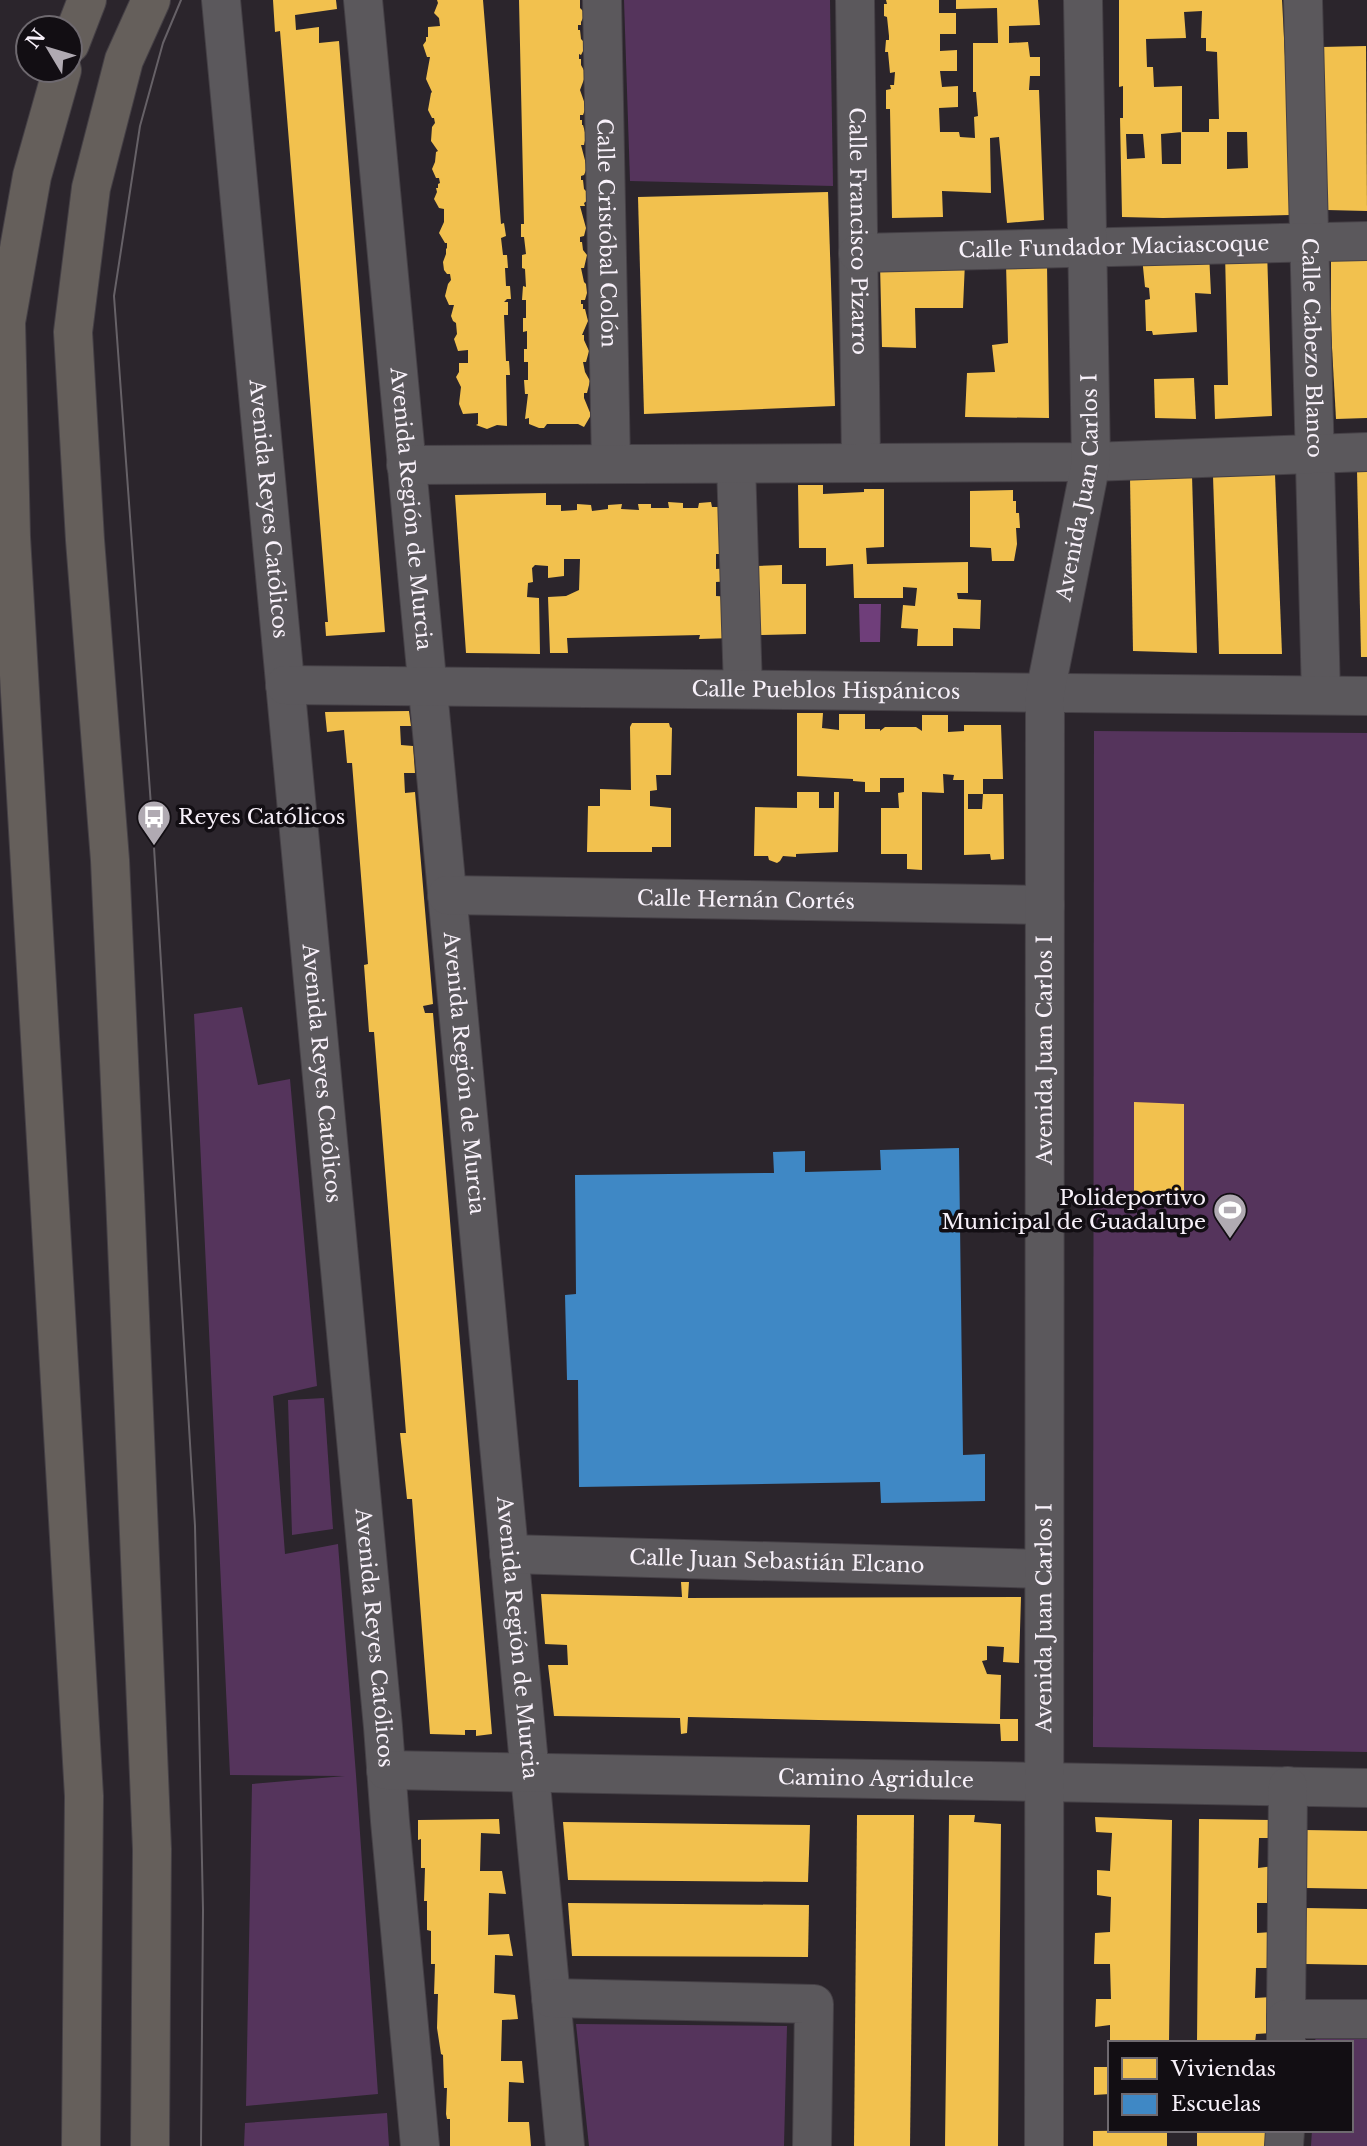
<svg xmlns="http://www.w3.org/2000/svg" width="1367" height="2146" viewBox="0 0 1367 2146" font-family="'Libre Baskerville',serif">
<rect width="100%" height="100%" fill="#2b252c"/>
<!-- green -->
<g fill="#55345c">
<polygon points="624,0 830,0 833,186 630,181"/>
<polygon points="1094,731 1367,733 1367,1752 1093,1747"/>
<polygon points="242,1007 258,1085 290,1079 317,1386 273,1396 285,1554 338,1544 356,1775 378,2094 246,2106 252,1784 345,1776 230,1775 194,1014"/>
<polygon points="324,1398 333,1529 292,1535 288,1400"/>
<polygon points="576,2024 787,2026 784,2146 589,2146"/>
<polygon points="1316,2033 1367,2034 1367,2146 1311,2146 1312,2130 1351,2130 1351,2043 1315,2043"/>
<polygon points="387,2113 389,2146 244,2146 245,2123"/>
</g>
<!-- water -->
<polygon fill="#6f3e7a" points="859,604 881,604 880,642 860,642"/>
<!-- homes -->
<g fill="#f2c14e" fill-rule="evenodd">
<polygon points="273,0 336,0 337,9 295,15 296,30 319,27 319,43 339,41 385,632 326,636 325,622 328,622 280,31 275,32"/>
<polygon points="437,0 483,0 501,224 504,223 506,236 501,238 503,255 507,255 508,268 505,268 506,286 510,286 511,299 507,299 504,302 508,302 508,315 504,315 506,361 509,361 510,375 506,375 507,426 497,425 487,429 476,425 478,424 478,413 463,414 459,404 461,387 456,377 459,372 459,363 468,363 468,350 458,351 454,339 457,334 456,323 453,321 451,316 454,305 449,305 445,296 448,284 451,280 450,274 447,274 444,270 443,262 446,254 446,249 447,248 447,243 445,243 439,233 444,222 444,209 439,208 434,199 437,192 436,188 438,188 438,184 440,183 439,178 436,178 432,169 435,162 436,152 438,151 431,141 432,127 435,123 434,118 432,118 428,110 431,93 432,92 426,79 430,57 427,57 423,45 426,41 426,37 428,37 428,27 440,26 439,18 434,13 438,3"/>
<polygon points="519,0 580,0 580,8 584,12 584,16 581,22 581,25 578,25 578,30 580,30 581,39 584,42 584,49 581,55 579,54 579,59 581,59 581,65 586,74 580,90 586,107 583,115 580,115 580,120 582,120 582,125 583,125 586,136 584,145 581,145 587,168 584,175 581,176 581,180 583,180 584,189 587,192 588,200 584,203 585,206 580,206 586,228 584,236 580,237 580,242 582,242 583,250 587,255 584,268 581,268 584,282 586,284 587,293 585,300 581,300 581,304 583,304 583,309 585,309 588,321 582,335 584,335 584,340 589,351 586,362 583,362 585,372 590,381 587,393 584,393 584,398 591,415 584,427 578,424 547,424 544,428 539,428 529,424 529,418 525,419 528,394 525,394 524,380 528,380 528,362 524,362 524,349 527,349 527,331 523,332 523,318 526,318 526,300 522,300 523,286 526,287 525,269 522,268 522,255 526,254 524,237 521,237 521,224 524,224"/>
<polygon points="886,0 939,0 939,13 956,13 956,34 940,34 940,51 957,50 957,71 940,71 942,87 958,86 958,107 939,108 940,132 959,132 960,137 975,138 974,117 978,116 976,92 973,92 973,43 998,43 997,8 956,9 956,0 1038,0 1040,25 1009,26 1009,43 1028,42 1030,57 1040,57 1040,76 1030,76 1029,90 1039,90 1044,220 1007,223 999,137 990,138 991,193 942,191 943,217 892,218 890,109 886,109 886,90 891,89 890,85 894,85 895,72 890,73 888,52 885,52 886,40 889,40 889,36 887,17 884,16 884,4 887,4"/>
<path d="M1119 0H1282L1289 131 1290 215 1163 218 1122 217 1120 118H1123V86L1119 87ZM1202 11 1201 38H1206V51L1217 52 1219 119H1209V132H1181V164H1162L1161 134 1182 132V86L1154 87 1153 67H1147L1146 39 1186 38 1184 12ZM1227 132H1247L1248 168 1227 169ZM1126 134H1143L1145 158 1127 159Z"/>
<polygon points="1366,46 1367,211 1327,210 1322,47"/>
<polygon points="828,192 835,406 644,414 638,197"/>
<polygon points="1367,248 1367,418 1336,419 1331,330 1331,250"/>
<polygon points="1267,249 1272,416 1215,419 1214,385 1228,385 1225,252"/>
<polygon points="1209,253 1211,294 1195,293 1197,332 1153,335 1152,331 1146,331 1145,300 1150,299 1149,288 1145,287 1142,257"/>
<polygon points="965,262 963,308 915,308 916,348 882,347 880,264"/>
<polygon points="1006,263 1047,263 1049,418 965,417 967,373 995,372 992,345 1008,343"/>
<polygon points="1194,378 1196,419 1155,418 1154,379"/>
<polygon points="1357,470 1367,470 1367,657 1361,657"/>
<polygon points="1275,474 1282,654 1219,654 1213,476"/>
<polygon points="1192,475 1197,653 1133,651 1130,478"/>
<polygon points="798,485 823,485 823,494 864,492 864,489 884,489 884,547 866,548 867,564 968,562 968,593 957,593 958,599 981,600 980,629 953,628 953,646 917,646 918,629 901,628 903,605 915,606 917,588 903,587 903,598 854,598 853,564 826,566 826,548 799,548"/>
<polygon points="1013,490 1013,501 1016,501 1016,513 1019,513 1020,528 1016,528 1017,544 1014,561 992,561 991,548 970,547 970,491"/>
<polygon points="546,493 546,505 561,505 561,511 577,510 577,504 591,505 592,511 608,509 608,505 622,504 621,509 639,510 638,504 651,504 651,508 669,508 668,502 683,503 683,508 698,508 699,503 711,502 712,507 730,507 731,554 716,554 716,569 731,568 732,581 716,582 716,596 733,597 733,638 699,639 700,635 567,638 568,653 550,653 548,597 566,596 579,590 580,559 564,559 564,576 548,578 548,566 535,565 532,568 533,582 528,583 527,597 539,598 540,654 466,653 455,495"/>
<polygon points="782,565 782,584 806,584 806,634 758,635 757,566"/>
<polygon points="409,711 411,726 400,726 401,745 413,746 415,773 404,773 405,793 415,792 433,1004 423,1006 425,1013 433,1013 492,1734 476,1736 476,1730 465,1730 465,1735 430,1734 412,1499 407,1499 400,1433 406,1433 374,1032 369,1032 364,965 368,964 352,763 347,763 344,730 327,732 325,712"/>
<polygon points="797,713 823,713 822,728 839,730 839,714 865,714 865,729 880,729 880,731 885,727 916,727 922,731 922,715 948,715 948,732 964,731 964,725 1001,725 1003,779 983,779 983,794 968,794 968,809 982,809 983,794 1003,794 1004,859 991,860 990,854 964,855 964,780 953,780 954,775 943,774 944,793 922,792 922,870 907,869 907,854 881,854 881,808 899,808 898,793 904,792 904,778 880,778 880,792 865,792 865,782 853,781 853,779 797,776"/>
<polygon points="632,723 669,723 670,727 672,728 671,775 656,775 657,790 650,791 650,806 671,808 671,847 652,847 652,852 587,852 588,806 600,806 600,789 631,790 630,727"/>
<polygon points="797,792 819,792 819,808 834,808 834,792 839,792 838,852 796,854 796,857 783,856 780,861 777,863 769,860 768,856 754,856 755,807 797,808"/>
<polygon points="1134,1102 1184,1104 1184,1197 1134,1197"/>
<polygon points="681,1582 689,1582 688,1598 1021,1597 1019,1663 1003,1662 1004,1647 987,1646 987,1660 982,1661 987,1674 1001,1675 1000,1719 1018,1719 1018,1741 1001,1741 1000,1724 688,1717 687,1733 681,1734 680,1718 554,1716 548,1665 568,1665 567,1645 545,1644 541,1594 682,1597"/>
<polygon points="857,1815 914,1815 910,2146 854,2146"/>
<polygon points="949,1815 975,1815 974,1822 1001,1824 998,2146 945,2146"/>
<polygon points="1095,1817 1172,1820 1169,2043 1110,2043 1110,2025 1095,2027 1096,1999 1111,1999 1110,1964 1094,1964 1095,1933 1110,1932 1111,1897 1097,1895 1097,1870 1110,1871 1112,1833 1096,1832"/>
<polygon points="499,1819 500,1834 481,1833 480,1871 502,1871 506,1894 489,1893 488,1935 509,1934 513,1956 495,1955 494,1993 515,1995 518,2019 502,2020 501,2061 522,2061 524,2083 509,2082 508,2122 529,2122 531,2146 450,2146 450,2119 447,2119 446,2114 447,2088 444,2088 443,2055 441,2054 437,2028 438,1994 434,1994 435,1964 431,1964 431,1931 427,1930 427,1901 424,1901 425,1868 421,1868 421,1839 418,1840 418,1820"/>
<polygon points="1199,1819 1274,1820 1275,1838 1259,1838 1258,1868 1273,1866 1273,1903 1257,1903 1257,1933 1273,1932 1272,1968 1256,1968 1255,1998 1272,1997 1272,2033 1256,2034 1255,2043 1197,2043"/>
<polygon points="563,1822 810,1825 808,1882 568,1880"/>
<polygon points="1304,1830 1367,1831 1367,1889 1305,1888"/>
<polygon points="568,1903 809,1905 808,1957 572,1956"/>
<polygon points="1305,1908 1367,1909 1367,1965 1305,1964"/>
<polygon points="1094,2067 1110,2067 1110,2094 1094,2095"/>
<polygon points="1167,2130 1167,2146 1093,2146 1093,2131"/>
<polygon points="1197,2130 1272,2130 1271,2146 1197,2146"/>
</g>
<!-- schools -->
<polygon fill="#3f88c5" points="959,1148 963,1455 985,1454 985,1501 881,1503 880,1482 579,1487 578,1380 567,1380 565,1295 576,1294 575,1175 774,1173 773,1152 805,1151 805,1172 881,1170 880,1150"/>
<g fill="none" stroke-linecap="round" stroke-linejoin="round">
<!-- minor casing -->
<g stroke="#454046" stroke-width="40">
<g id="minor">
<path id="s1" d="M221 0 383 1727 390 1821 420 2146"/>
<path id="s2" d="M363 0 565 2146"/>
<path id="s3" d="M602 0 611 464"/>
<path id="s4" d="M855 0 861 463"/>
<path id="s5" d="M1303 0 1321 695"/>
<path id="s6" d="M858 253 1367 241"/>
<polyline points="736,464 743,689"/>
<polyline points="406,465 1091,462 1367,452"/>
<path id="s7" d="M285 685 1367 696"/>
<path id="s8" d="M447 895 1045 905"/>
<path id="s9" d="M509 1554 1044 1569"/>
<path id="s10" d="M386 1770 1367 1788"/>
<polyline points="551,1998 814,2004 812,2146"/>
<polyline points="1286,2019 1288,1786"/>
<polyline points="1286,2043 1286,2019 1367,2019"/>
<path id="s11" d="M1044 2146 1045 693 1091 462 1083 0"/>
<polyline points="1284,2146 1285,2130"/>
</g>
</g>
<!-- major casing -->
<g stroke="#454046" stroke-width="40">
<g id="major">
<polyline points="70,44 87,0"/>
<polyline points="62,70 32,176 6,322 11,537 84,1796 81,2146"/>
<polyline points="150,2146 152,1849 125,1195 110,860 85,540 73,332 91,188 124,60 151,0"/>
</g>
</g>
<!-- minor -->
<use href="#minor" stroke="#5b585c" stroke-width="38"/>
<!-- major -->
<use href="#major" stroke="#655f5b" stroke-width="38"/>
<!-- tram -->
<polyline stroke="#666167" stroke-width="2" points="181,0 163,43 140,126 114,296 154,847 195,1526 203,1910 201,2146"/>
</g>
<!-- icons -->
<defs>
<g id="bus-pin" transform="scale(1.75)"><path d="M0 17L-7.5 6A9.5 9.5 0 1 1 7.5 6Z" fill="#b0aab2" stroke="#120e13"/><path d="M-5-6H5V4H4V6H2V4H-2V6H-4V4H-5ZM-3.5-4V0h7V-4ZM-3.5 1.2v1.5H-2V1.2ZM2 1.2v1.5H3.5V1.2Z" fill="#fff"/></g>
<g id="stadium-pin" transform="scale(1.75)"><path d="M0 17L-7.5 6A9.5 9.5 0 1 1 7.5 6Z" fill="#b0aab2" stroke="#120e13"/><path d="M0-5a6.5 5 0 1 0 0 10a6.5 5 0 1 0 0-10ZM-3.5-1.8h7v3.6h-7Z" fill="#fff"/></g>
</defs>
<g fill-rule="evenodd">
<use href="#bus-pin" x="154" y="817"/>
<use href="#stadium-pin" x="1230" y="1210"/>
</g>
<g text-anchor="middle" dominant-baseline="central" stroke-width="7" stroke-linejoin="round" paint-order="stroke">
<!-- street labels -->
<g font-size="21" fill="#f8f1fa" stroke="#120e13">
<text stroke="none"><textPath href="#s4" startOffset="231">Calle Francisco Pizarro</textPath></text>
<text stroke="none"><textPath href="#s3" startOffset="233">Calle Cristóbal Colón</textPath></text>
<text stroke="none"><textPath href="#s6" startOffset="256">Calle Fundador Maciascoque</textPath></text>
<text stroke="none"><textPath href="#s5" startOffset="348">Calle Cabezo Blanco</textPath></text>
<text stroke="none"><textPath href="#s11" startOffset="1662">Avenida Juan Carlos I</textPath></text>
<text stroke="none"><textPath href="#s1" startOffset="511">Avenida Reyes Católicos</textPath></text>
<text stroke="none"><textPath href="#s2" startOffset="511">Avenida Región de Murcia</textPath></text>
<text stroke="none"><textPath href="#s7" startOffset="541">Calle Pueblos Hispánicos</textPath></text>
<text stroke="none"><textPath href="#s8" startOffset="299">Calle Hernán Cortés</textPath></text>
<text stroke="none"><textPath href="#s11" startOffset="1096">Avenida Juan Carlos I</textPath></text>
<text stroke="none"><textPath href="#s1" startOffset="1078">Avenida Reyes Católicos</textPath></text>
<text stroke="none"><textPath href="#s2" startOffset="1078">Avenida Región de Murcia</textPath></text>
<text stroke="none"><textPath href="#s9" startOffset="268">Calle Juan Sebastián Elcano</textPath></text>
<text stroke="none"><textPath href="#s11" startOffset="528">Avenida Juan Carlos I</textPath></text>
<text stroke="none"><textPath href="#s1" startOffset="1645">Avenida Reyes Católicos</textPath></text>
<text stroke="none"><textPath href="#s2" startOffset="1645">Avenida Región de Murcia</textPath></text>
<text stroke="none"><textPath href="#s10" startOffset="490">Camino Agridulce</textPath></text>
</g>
<!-- poi labels -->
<g font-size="21" fill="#f8f1fa" stroke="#120e13" text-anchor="start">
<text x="178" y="817">Reyes Católicos</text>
<text x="1206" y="1198" text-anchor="end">Polideportivo<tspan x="1206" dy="24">Municipal de Guadalupe</tspan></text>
</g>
</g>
<!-- legend -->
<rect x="1108" y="2041" width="245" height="91" fill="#120e13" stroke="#6e696f" stroke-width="2"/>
<rect x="1122" y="2058" width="35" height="21" fill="#f2c14e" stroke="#6e696f" stroke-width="2"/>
<text x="1171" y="2076" font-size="21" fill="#f8f1fa">Viviendas</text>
<rect x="1122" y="2094" width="35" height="21" fill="#3f88c5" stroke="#6e696f" stroke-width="2"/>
<text x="1171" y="2111" font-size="21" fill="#f8f1fa">Escuelas</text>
<!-- north arrow -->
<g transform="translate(49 49) rotate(308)"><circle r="33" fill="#120e13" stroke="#6e696f" stroke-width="2"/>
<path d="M0-5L12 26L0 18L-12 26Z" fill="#b0aab2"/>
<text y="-10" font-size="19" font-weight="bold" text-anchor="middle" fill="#f8f1fa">N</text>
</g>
</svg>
